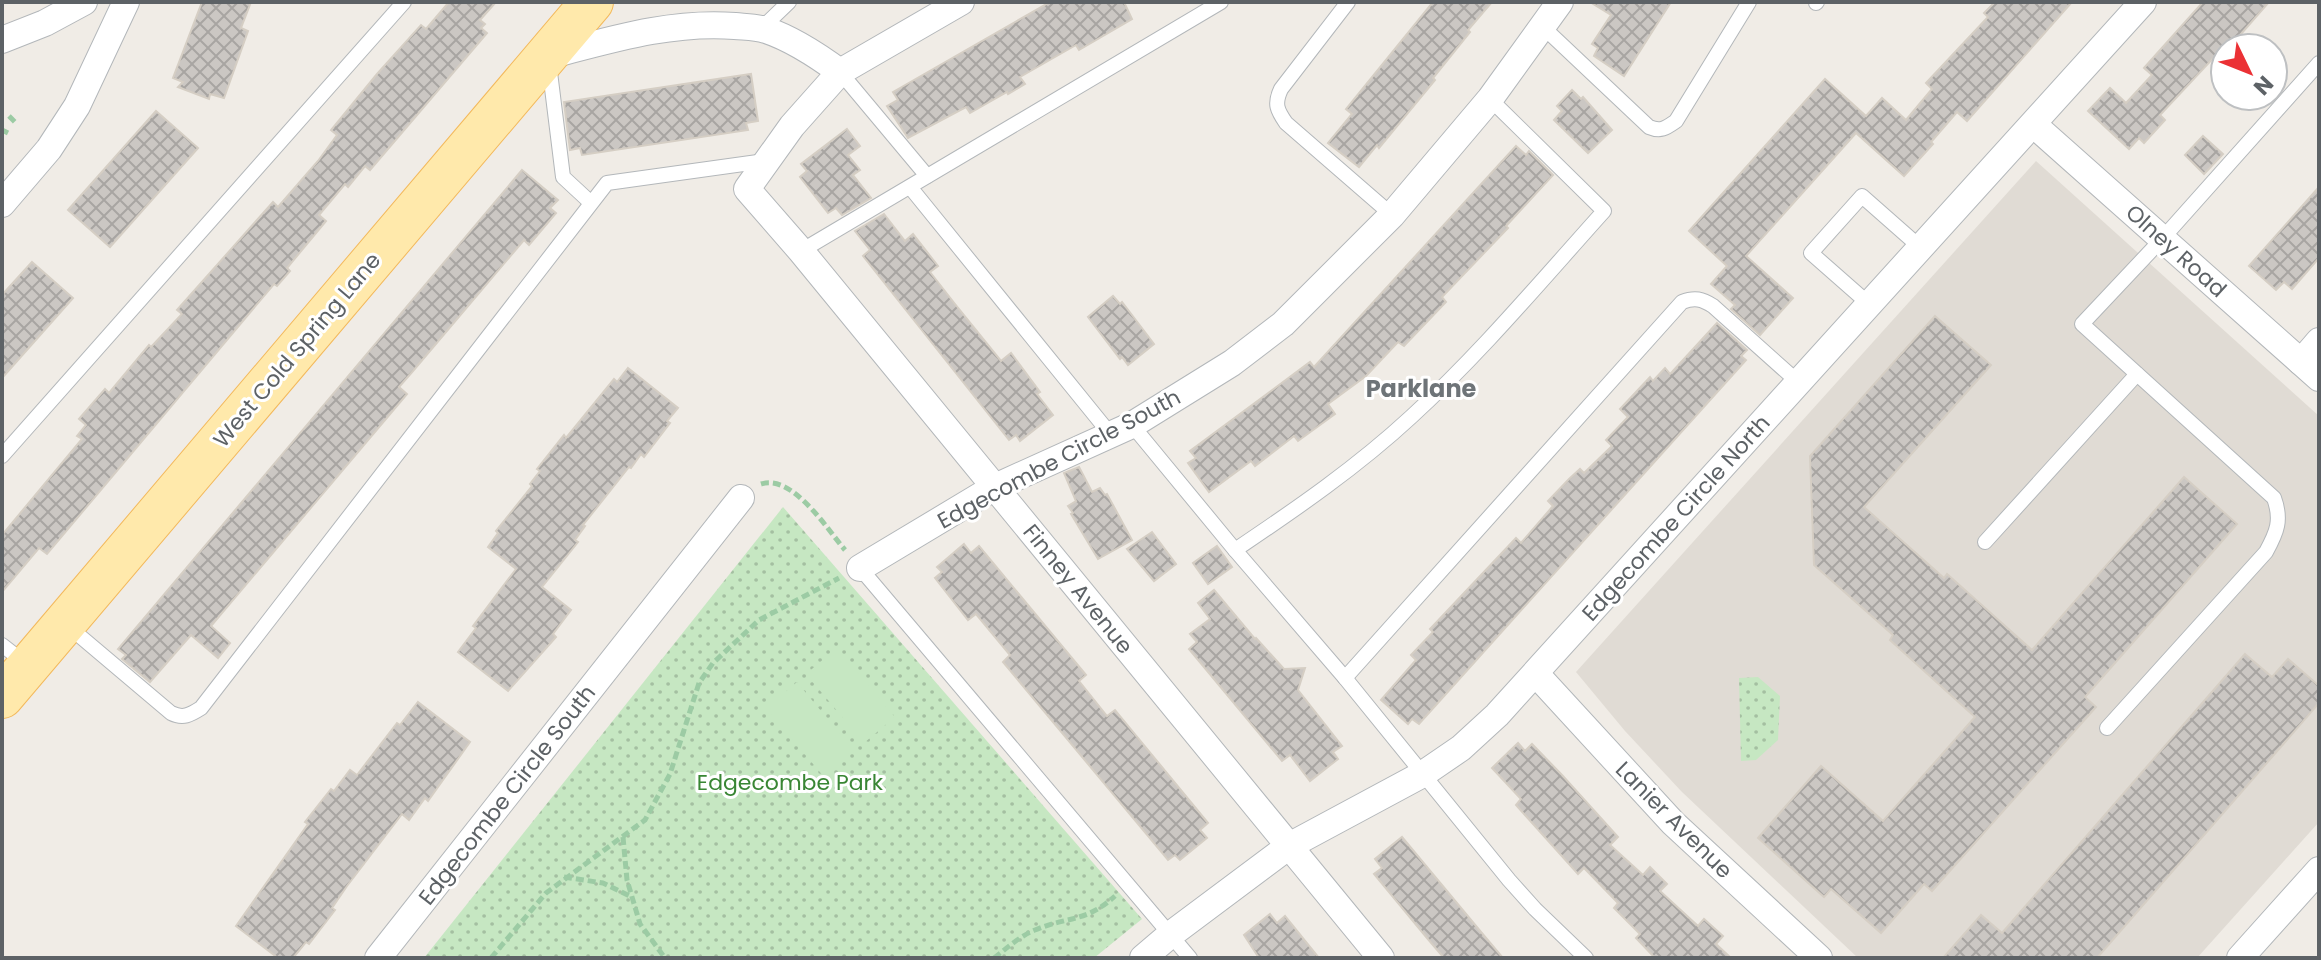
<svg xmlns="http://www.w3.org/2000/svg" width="2321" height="960" viewBox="0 0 2321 960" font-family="Poppins,sans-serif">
<defs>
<pattern id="grass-dots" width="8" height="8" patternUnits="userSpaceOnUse" patternTransform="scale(2)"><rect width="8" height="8" fill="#c6e7c2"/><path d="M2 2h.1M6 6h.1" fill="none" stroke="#a4bfa1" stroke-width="1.8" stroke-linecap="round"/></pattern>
<pattern id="building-cross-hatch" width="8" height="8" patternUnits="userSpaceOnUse" patternTransform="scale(2)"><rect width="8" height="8" fill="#cbc7c3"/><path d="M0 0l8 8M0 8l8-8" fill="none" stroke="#a8a5a2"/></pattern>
</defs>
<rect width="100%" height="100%" fill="#f0ece6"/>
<!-- education -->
<polygon fill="#e0dbd4" points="2036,161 2319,416 2319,822 2197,958 1858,958 1682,792 1625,731 1576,672"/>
<!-- grass -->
<g fill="url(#grass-dots)">
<polygon points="783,507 1142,919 1094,958 424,958"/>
<polygon points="1758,677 1780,696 1778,740 1756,760 1741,761 1739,678"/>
</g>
<!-- pitch -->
<g fill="#c6e7c2">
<polygon points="837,648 895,717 864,743 806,674"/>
<polygon points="797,682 854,751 824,777 766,708"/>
</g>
<!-- building -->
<g fill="url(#building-cross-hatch)" stroke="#d5cec4" stroke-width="2">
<polygon points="202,2 251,2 241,28 248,31 224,98 210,94 209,99 178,87 183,82 173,78"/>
<polygon points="449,2 496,2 480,20 485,24 481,28 487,33 370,170 365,166 348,187 345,184 319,215 326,221 287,268 290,271 277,286 274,284 47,554 39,548 2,592 2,535 82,439 77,436 86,425 79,419 105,389 109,393 149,345 151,347 182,314 177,310 273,202 278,207 318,161 337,135 331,130 377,74 421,25 426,29"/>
<polygon points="1050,2 1124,2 1132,19 1079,50 1076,45 1020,77 1025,84 1008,94 1007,92 970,113 966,107 908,138 887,106 898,100 893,92"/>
<polygon points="1433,2 1492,2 1468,30 1470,32 1433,78 1435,80 1379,148 1377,145 1359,167 1328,143 1352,114 1346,109"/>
<polygon points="1590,2 1671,2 1624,76 1594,56 1598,48 1592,44 1611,15"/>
<polygon points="1995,2 2072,2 1967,121 1957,112 1931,142 1933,144 1904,176 1856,133 1746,256 1793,298 1760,335 1731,309 1735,305 1711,284 1727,266 1689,231 1825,79 1866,116 1882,98 1906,120 1932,89 1926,83 1988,17 1984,13"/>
<polygon points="2203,2 2269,2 2234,42 2231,39 2160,115 2165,120 2144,143 2139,138 2129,149 2088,111 2110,88 2126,103 2152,75 2144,68"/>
<polygon points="751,74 758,121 746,123 748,130 582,155 580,148 570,150 564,102"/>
<polygon points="1572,90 1581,99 1583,97 1612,130 1588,153 1554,120 1562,111 1557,106"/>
<polygon points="156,111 198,148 110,247 68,210"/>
<polygon points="847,129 860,146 848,155 860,170 853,175 871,198 842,215 836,208 828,213 800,177 807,171 801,164"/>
<polygon points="2203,136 2223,154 2204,174 2185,155"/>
<polygon points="1516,146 1526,155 1529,151 1553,175 1506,226 1508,228 1442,297 1446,302 1404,346 1398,342 1366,376 1328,404 1335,414 1298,441 1294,436 1255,466 1251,461 1209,492 1188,463 1196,458 1190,451 1310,362 1314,367"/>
<polygon points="522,170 558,200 550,208 556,213 529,245 524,240 413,371 399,387 407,394 211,626 230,643 218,658 191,635 150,682 122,659 126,655 118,649"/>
<polygon points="2319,187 2319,258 2292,289 2284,282 2276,290 2249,266"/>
<polygon points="884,214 905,241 913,234 938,266 930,272 955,304 1001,361 1011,353 1040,392 1037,394 1053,415 1020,441 1016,435 1009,440 863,256 870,250 855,231"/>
<polygon points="32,262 73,298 2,378 2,295"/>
<polygon points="1113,296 1120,304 1122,302 1154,344 1128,365 1122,357 1120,359 1088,317"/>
<polygon points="1935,316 1991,365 1864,507 1944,578 1947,574 2032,650 2184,477 2237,524 2085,697 2096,707 1932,891 1924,884 1881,933 1831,889 1824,897 1758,838 1821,766 1883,821 1975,717 1890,640 1893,635 1814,565 1810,456"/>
<polygon points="1717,323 1747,350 1741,356 1746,360 1436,705 1419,724 1412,719 1408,724 1381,700 1416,660 1411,655 1433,632 1430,629 1516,538 1521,543 1553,506 1548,501 1569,479 1580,469 1584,473 1612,446 1606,440 1628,417 1620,409 1650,377 1653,381 1665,368 1670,374 1672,372"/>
<polygon points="628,368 678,408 667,421 670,423 644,457 641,454 631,468 629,467 583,525 585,526 575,540 578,542 542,587 571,610 553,634 556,637 508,691 458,652 476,628 473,626 516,569 488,547 498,533 496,531 532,486 530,484 540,471 537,469 564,435 566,438 614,379 617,382"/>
<polygon points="1079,467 1092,492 1100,488 1105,495 1107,494 1132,540 1098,559 1071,514 1073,513 1068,506 1076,501 1064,473"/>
<polygon points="1152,532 1176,564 1154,581 1127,549"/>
<polygon points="964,544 971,553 979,546 1086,675 1079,681 1107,716 1115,710 1208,823 1200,830 1207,838 1180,860 1175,855 1168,860 1003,662 1010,655 976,614 968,620 935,578 942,572 937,567"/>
<polygon points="1217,546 1232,567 1208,584 1193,563"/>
<polygon points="1214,590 1255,639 1256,638 1284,669 1305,668 1298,690 1342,746 1333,752 1338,759 1310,781 1290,755 1282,761 1189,649 1197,642 1190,634 1210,619 1198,603"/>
<polygon points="2245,654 2272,677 2288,659 2319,686 2319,703 2097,958 1943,958 1981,915 2002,933"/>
<polygon points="418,702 470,742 428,801 425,798 409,820 402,814 347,886 332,908 335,910 309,944 306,942 293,958 278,958 236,926 308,824 305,822 331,789 334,791 350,770 357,775 397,723 400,725"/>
<polygon points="1518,743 1525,751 1532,744 1562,775 1618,837 1610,845 1643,875 1650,867 1667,884 1660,891 1698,926 1704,919 1723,936 1716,944 1731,958 1655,958 1636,938 1640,934 1614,908 1618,903 1584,868 1578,874 1516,805 1521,799 1492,768"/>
<polygon points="1402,837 1481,932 1503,958 1444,958 1427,938 1374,874 1382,868 1375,859"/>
<polygon points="1270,914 1277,923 1285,916 1319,958 1259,958 1244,935"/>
</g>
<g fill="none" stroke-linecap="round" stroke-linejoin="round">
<!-- lane casing -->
<g stroke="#b3b7ba" stroke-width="16">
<g id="lane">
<path d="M1348 2 1281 89C1274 104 1277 110 1286 123L1392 215"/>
<polyline points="1816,3 1817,2"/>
<path d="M1543 27 1649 127C1661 132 1666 128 1676 121L1749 2"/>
<polyline points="762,28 789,2"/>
<polyline points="549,64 563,177 590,202"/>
<polyline points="840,72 927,176"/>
<polyline points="910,187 1111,435"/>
<polyline points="801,251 1221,2"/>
<polyline points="1869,304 1811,253 1862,196 1921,248"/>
<polyline points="1132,425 1235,550 1345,678 1509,880 1535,909 1586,958"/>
<polyline points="2,456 404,2"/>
<polyline points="1985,542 2137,374"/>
<path d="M1235 550C1296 509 1357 467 1411 417 1480 354 1541 281 1604 211L1490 99"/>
<polyline points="860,568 1190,958"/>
<path d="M68 626 171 713C183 719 190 715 201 708L607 183 765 161"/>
<polyline points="2,645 25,663"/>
<path d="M1345 678 1682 302C1695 297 1702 299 1713 306L1798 382"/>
<path d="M2107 728 2266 552C2277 532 2282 520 2274 498L2082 324 2162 239 2319 63"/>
</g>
</g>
<!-- street casing -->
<g stroke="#b3b7ba" stroke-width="28">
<g id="street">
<polyline points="961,2 840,72 792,126 747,189 801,251 1381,958"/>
<polyline points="2,40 45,23 84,2"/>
<path d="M548 56C610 40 670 21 735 26 745 27 756 27 766 30 793 39 817 55 840 72"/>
<polyline points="2034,125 2319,378"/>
<polyline points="2,204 49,149 77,106 126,2"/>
<polyline points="2301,362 2319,341"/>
<polyline points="860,568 995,487 1132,425 1232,363 1283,324 1392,215 1490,99 1560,2"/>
<polyline points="1537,675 1673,823 1819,958"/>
<polyline points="378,958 741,498"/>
<polyline points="1143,958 1170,935 1289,846 1423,774 1461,748 1497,715 2143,2"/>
<polyline points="2240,958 2319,870"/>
</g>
</g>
<!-- primary casing -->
<g stroke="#f3b95c" stroke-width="44">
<polyline id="primary" points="2,697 592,2"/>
</g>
<!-- path -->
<g stroke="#9ccba4" stroke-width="5" stroke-dasharray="8 4" stroke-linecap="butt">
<polyline points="9,116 16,123"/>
<polyline points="2,130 8,133"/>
<path d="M761 484C793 474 827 529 845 550"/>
<polyline points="623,837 627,880 640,924 665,958"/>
<polyline points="564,877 603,883 630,896"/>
<polyline points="491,958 546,893 645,820 670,774 699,683 713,663 759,620 839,578"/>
<path d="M994 958C1007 948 1020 936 1035 930 1068 916 1085 923 1115 896"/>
</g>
<!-- lane -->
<use href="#lane" stroke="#fff" stroke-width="14"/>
<!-- street -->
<use href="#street" stroke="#fff" stroke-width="26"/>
<!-- primary -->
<use href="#primary" stroke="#ffe9ab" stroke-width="42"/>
</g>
<g text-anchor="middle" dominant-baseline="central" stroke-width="6" stroke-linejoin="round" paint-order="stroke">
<!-- street labels -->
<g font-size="22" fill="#5d6266" stroke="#fff">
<text transform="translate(2176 251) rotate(42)">Olney Road</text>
<text transform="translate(297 350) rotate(-50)">West Cold Spring Lane</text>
<text transform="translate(1059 459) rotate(-28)">Edgecombe Circle South</text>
<text transform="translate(1676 518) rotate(-48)">Edgecombe Circle North</text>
<text transform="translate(1078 589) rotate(51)">Finney Avenue</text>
<text transform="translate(507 795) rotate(-52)">Edgecombe Circle South</text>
<text transform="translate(1674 820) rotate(45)">Lanier Avenue</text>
</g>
<!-- park labels -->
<g font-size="22" fill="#398634" stroke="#fff">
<text x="790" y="782">Edgecombe Park</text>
</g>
<!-- neighbourhood labels -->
<g font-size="24" font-weight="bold" fill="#6e7478" stroke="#fff">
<text x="1421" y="388">Parklane</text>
</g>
</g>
<!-- border -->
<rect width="2321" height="960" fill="none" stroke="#5d6266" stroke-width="8"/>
<!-- north arrow -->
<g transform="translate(2249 72) rotate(133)"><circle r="38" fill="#ffffff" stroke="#bec0c2" stroke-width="2"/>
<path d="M0-6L14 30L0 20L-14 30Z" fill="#eb3135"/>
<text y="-12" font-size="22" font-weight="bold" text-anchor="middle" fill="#5d6266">N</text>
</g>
</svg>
